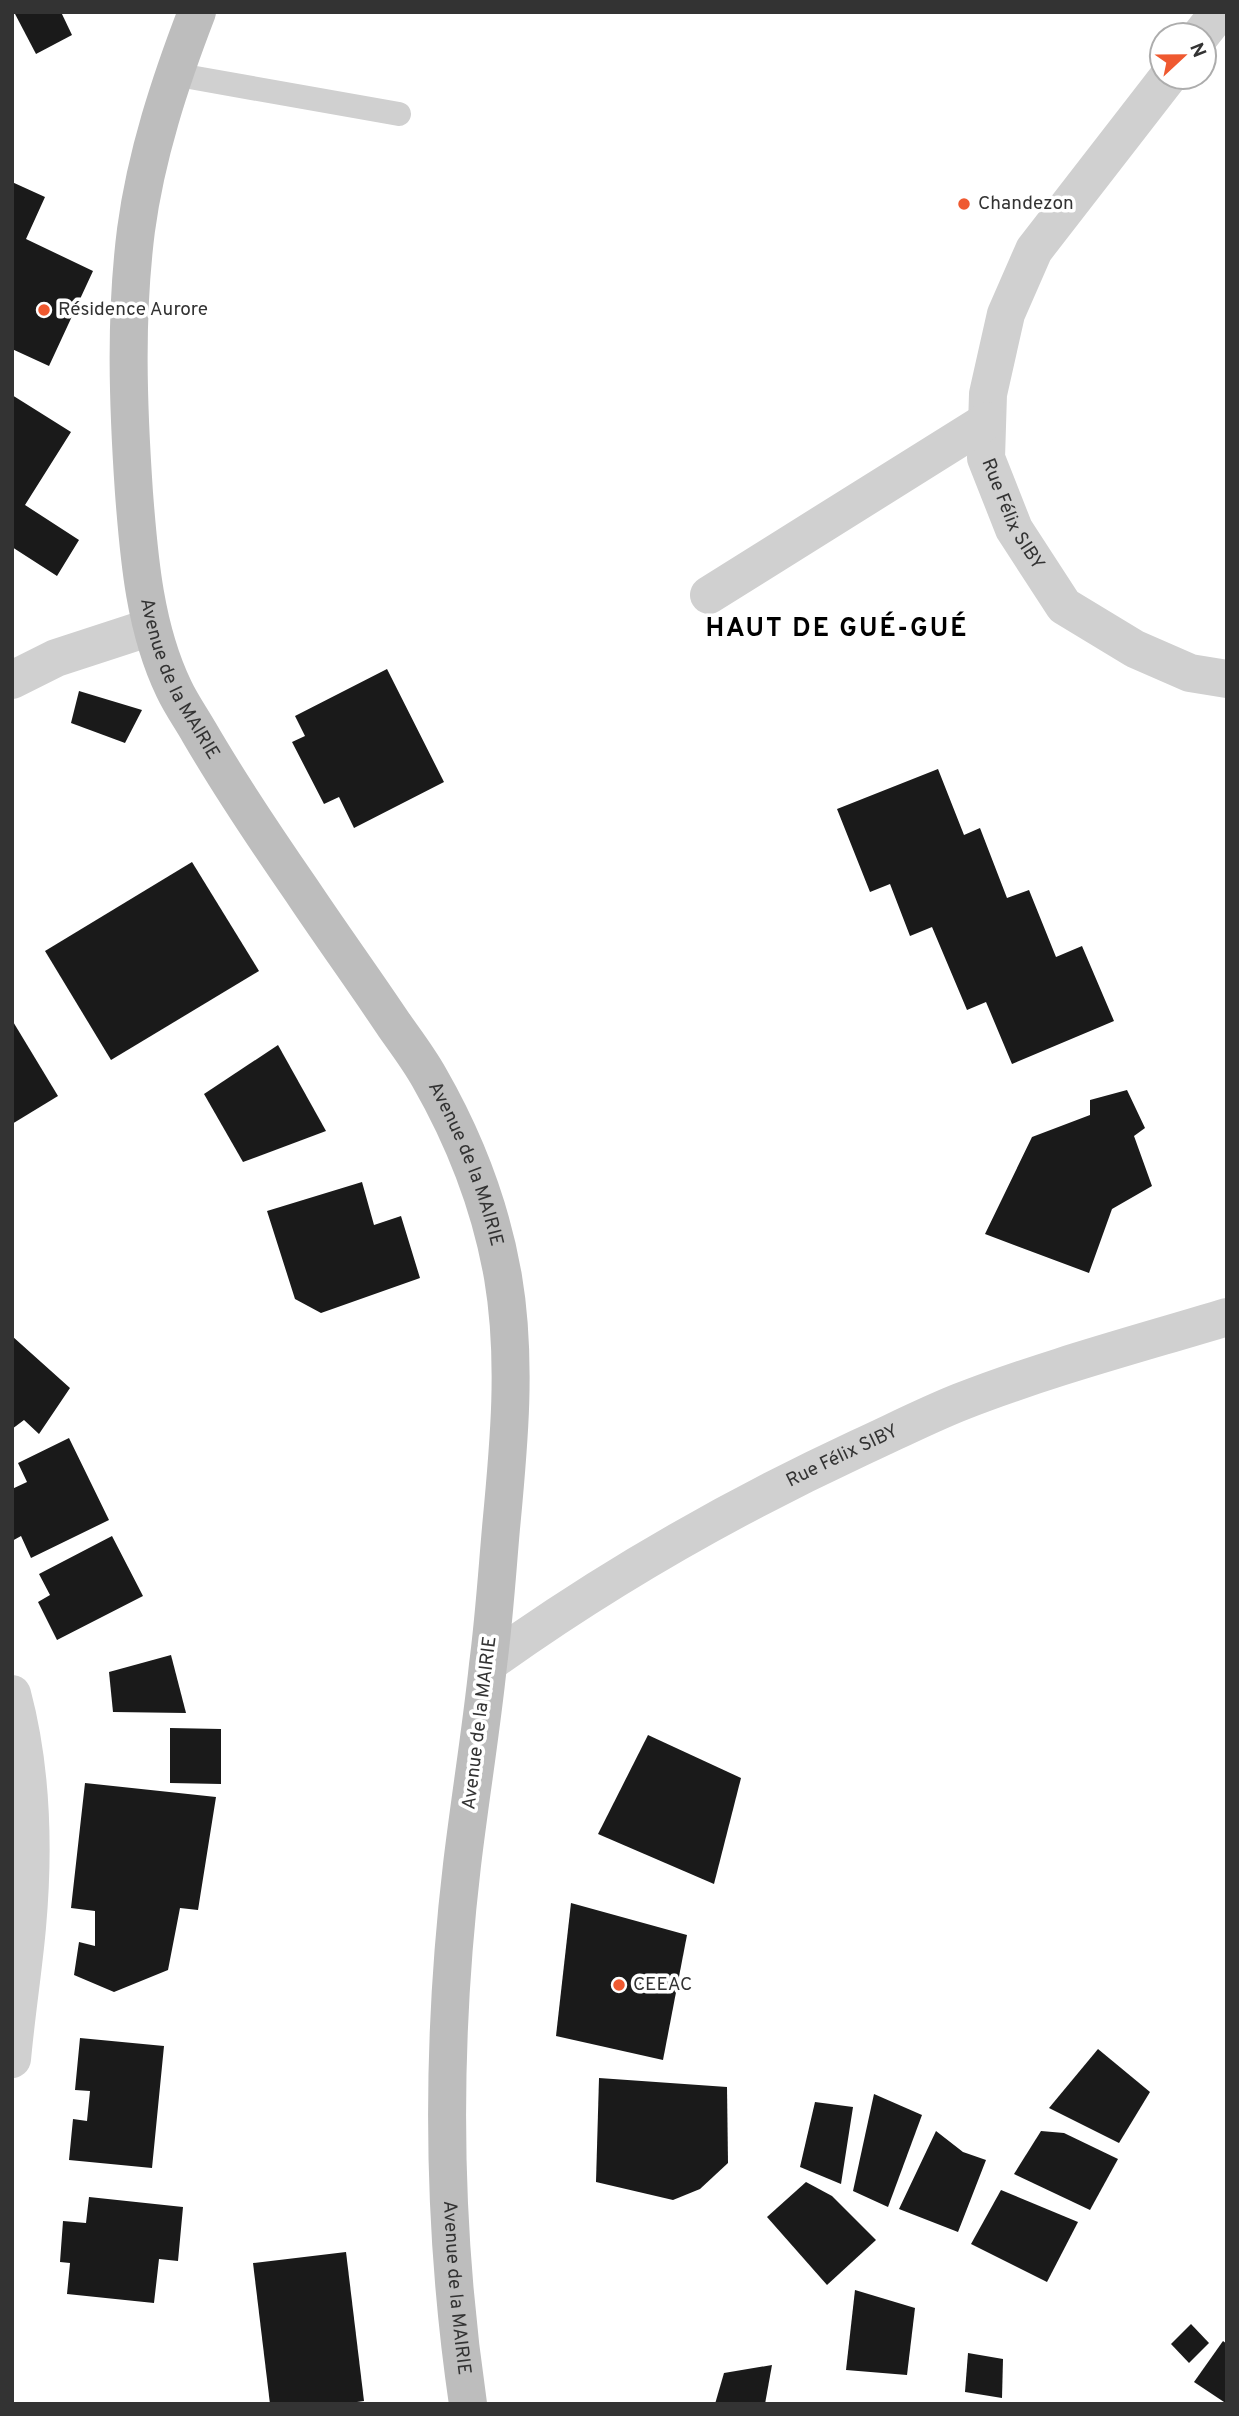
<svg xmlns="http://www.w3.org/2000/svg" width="1239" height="2416" viewBox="0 0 1239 2416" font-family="Overpass,sans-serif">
<rect width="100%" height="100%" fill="#fff"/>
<!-- building -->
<g fill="#1a1a1a">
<polygon points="14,12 61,12 72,35 36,54"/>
<polygon points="12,182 45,197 26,239 93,271 49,366 12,349"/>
<polygon points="12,395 71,432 25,505 79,540 57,576 12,547"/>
<polygon points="387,669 444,782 354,828 339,797 324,804 292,742 305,736 295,716"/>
<polygon points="79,691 142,710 125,743 71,723"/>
<polygon points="938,769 964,835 980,828 1007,898 1029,890 1056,957 1082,946 1114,1021 1012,1064 986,1002 967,1010 932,927 910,936 890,884 870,892 837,809"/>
<polygon points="192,862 259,971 111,1060 45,951"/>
<polygon points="12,1020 58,1096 12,1124"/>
<polygon points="278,1045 326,1131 243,1162 204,1094"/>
<polygon points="1127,1090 1145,1128 1134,1136 1152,1186 1112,1209 1089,1273 985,1234 1032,1137 1090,1115 1090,1100"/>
<polygon points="362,1182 374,1225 401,1216 420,1278 321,1313 295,1299 267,1211"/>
<polygon points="12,1336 70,1388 39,1434 24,1420 12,1429"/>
<polygon points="69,1438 109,1520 31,1558 21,1536 12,1541 12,1489 27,1482 18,1463"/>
<polygon points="112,1536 143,1596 57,1640 38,1602 50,1595 39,1574"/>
<polygon points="171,1655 186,1713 113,1712 109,1672"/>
<polygon points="170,1728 221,1729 221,1784 170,1783"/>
<polygon points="648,1735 741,1778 714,1884 598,1834"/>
<polygon points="85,1783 216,1797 198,1910 180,1908 168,1970 114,1992 74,1975 79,1942 95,1946 95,1911 71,1908"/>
<polygon points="571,1903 687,1935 663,2060 556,2036"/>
<polygon points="80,2038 164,2046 152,2168 69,2160 73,2119 87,2121 90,2091 75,2090"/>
<polygon points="1098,2049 1150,2092 1119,2143 1049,2108"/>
<polygon points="599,2078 727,2087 728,2163 700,2189 673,2200 596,2182"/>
<polygon points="874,2094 922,2115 888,2207 853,2191"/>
<polygon points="815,2102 853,2107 841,2184 800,2167"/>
<polygon points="936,2131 963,2152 986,2160 958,2232 899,2209"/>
<polygon points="1041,2131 1064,2133 1118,2159 1090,2210 1014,2174"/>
<polygon points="806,2182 832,2196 876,2240 827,2285 767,2217"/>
<polygon points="1001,2190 1078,2222 1047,2282 971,2244"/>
<polygon points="89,2197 183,2207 178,2261 159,2259 154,2303 67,2294 70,2263 60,2262 63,2221 86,2223"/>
<polygon points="346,2252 364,2401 343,2404 270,2404 253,2263"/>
<polygon points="855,2290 915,2308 907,2375 846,2370"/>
<polygon points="1191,2324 1209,2343 1189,2363 1171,2344"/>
<polygon points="1223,2341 1227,2344 1227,2404 1194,2382"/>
<polygon points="968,2353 1003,2359 1002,2398 965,2392"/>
<polygon points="772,2365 765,2404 715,2404 724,2373"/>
</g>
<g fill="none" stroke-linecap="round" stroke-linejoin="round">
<!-- service -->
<polyline stroke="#d0d0d0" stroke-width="24" points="173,74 399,114"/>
<!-- minor -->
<g stroke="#d0d0d0" stroke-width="38">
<polyline points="1201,35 1219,12"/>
<path id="s1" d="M1168 77 1034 250 1006 314 988 394 986 458 1014 529 1064 606 1135 649 1190 673 1227 679"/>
<polyline points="709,595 987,421"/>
<polyline points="12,680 56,658 151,627"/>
<path id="s2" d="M489 1663C606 1579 728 1509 859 1448 892 1433 925 1416 960 1402 1047 1368 1138 1344 1227 1317"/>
<path d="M12 1694C32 1769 34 1849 27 1927 23 1971 16 2015 12 2059"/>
</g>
<!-- secondary -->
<path stroke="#bdbdbd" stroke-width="38" id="s3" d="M197 12C170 82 146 155 136 230 125 317 128 405 134 493 139 559 145 629 174 689 181 704 191 718 199 732 231 787 266 839 302 891 332 936 364 980 394 1025 406 1042 419 1059 429 1077 464 1138 491 1208 503 1277 517 1359 509 1445 501 1528 497 1574 494 1620 488 1665 481 1732 470 1798 462 1865 441 2043 442 2227 468 2404"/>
</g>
<!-- markers -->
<g fill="#ef5930" stroke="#fff" stroke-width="2.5">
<circle cx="964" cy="204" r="7"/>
<circle cx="44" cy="310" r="7"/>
<circle cx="619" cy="1985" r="7"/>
</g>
<g text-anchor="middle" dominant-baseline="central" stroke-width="7" stroke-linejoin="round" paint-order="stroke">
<!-- poi labels -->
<g font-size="19" fill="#333" stroke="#fff" text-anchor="start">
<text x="978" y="204">Chandezon</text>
<text x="58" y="310">Résidence Aurore</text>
<text x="633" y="1985">CEEAC</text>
</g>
<!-- street labels -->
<g font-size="19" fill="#333" stroke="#fff">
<text stroke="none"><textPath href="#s1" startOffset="497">Rue Félix SIBY</textPath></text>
<text stroke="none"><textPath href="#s3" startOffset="684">Avenue de la MAIRIE</textPath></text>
<text stroke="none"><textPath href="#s3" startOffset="1251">Avenue de la MAIRIE</textPath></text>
<text stroke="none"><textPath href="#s2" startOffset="410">Rue Félix SIBY</textPath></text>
<text transform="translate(480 1723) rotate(-83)">Avenue de la MAIRIE</text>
<text stroke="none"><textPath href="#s3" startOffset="2385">Avenue de la MAIRIE</textPath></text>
</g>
<!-- district labels -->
<g font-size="26" font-weight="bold" letter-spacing="2" fill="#000" stroke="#fff">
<text x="837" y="629">HAUT DE GUÉ-GUÉ</text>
</g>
</g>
<!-- border -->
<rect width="1239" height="2416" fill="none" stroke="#333333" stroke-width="28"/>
<!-- north arrow -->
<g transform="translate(1183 56) rotate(68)"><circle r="33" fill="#ffffff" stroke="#adadad" stroke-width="2"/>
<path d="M0-5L12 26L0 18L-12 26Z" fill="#ef5930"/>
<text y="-10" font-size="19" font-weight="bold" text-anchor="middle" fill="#333333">N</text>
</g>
</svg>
